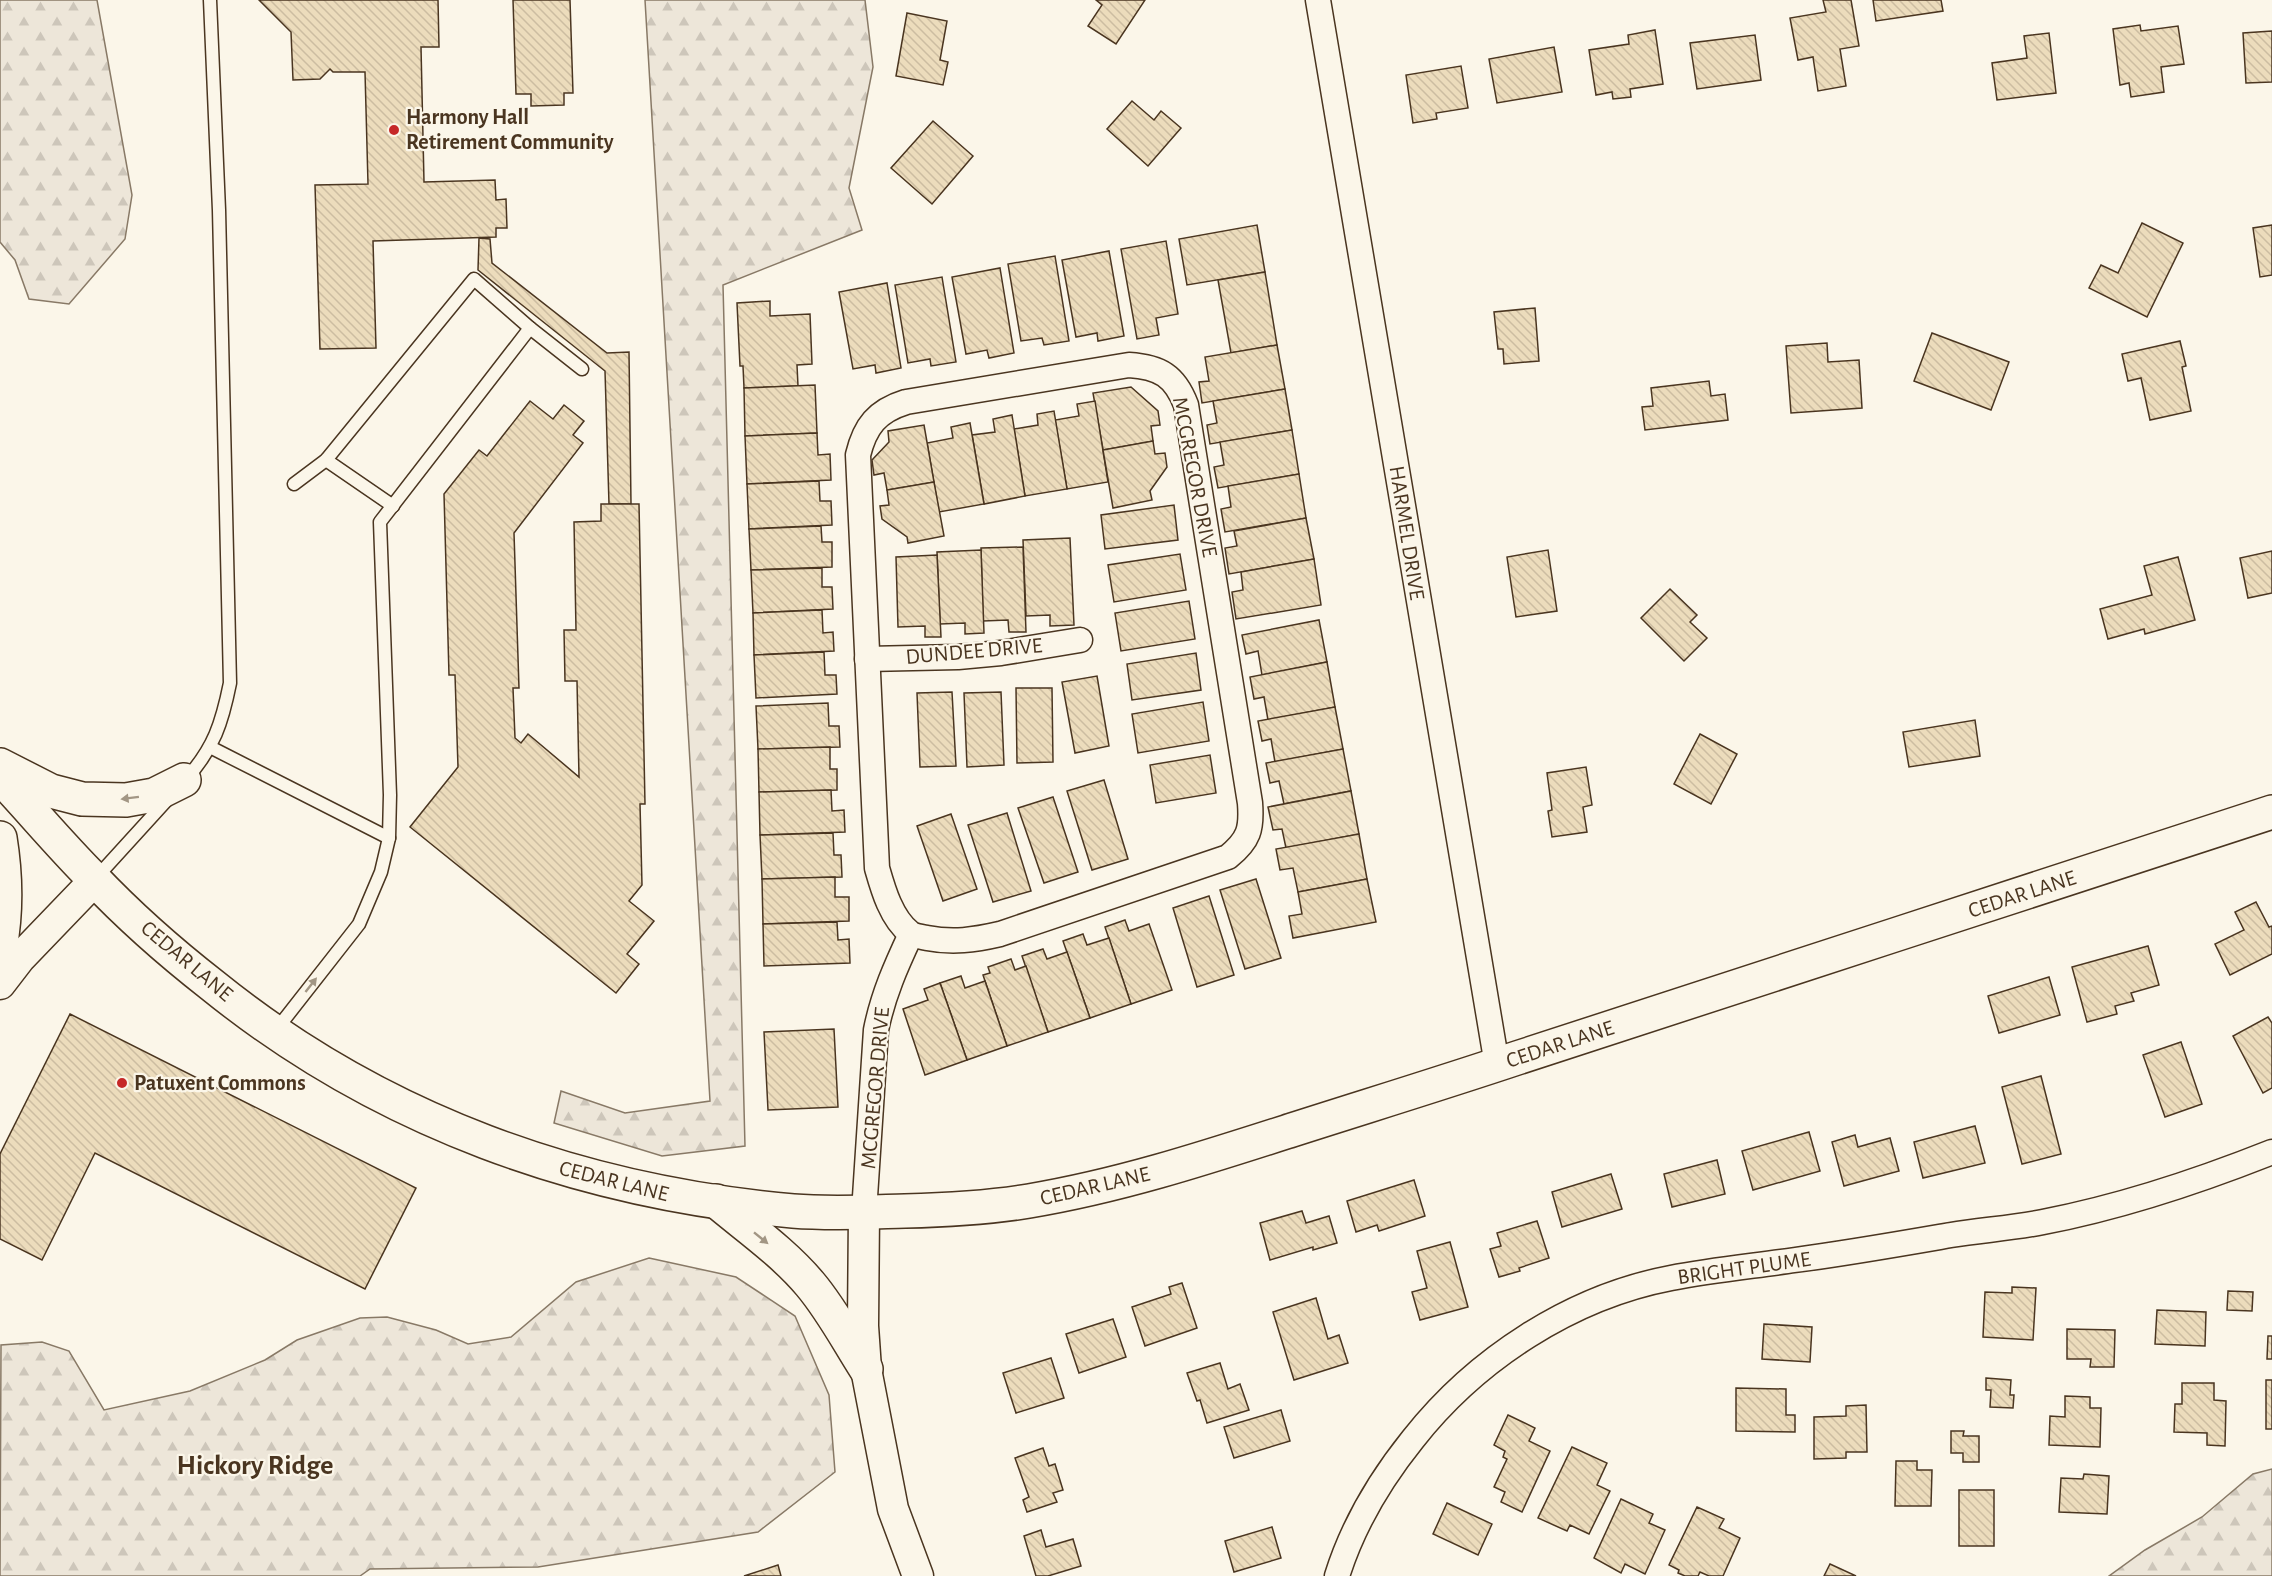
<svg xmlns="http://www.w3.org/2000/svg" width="2272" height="1576" viewBox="0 0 2272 1576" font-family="'Alegreya Sans',sans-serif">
<defs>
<pattern id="forest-firs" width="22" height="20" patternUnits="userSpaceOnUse" patternTransform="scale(1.5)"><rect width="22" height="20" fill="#ede6d9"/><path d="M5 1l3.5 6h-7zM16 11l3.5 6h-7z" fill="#cdc6ba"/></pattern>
<pattern id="building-back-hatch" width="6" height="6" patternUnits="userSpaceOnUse" patternTransform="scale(1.5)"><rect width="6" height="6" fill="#ecdcbc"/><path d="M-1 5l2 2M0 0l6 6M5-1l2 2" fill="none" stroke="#ccbda1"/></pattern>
</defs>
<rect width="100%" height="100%" fill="#fbf6e9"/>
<!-- forest -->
<g fill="url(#forest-firs)" stroke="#887966" stroke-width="1.5">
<polygon points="0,0 97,0 132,195 125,239 69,304 29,299 15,260 0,242"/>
<polygon points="645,0 865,0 873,67 849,188 862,230 723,285 745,1146 662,1156 554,1123 561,1091 625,1113 710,1101"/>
<polygon points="649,1258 736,1277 795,1316 829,1395 835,1472 758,1532 538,1567 370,1569 360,1576 0,1576 1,1345 42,1342 69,1351 104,1410 190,1391 265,1360 297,1340 360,1318 387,1317 436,1330 468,1344 511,1337 576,1282"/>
<polygon points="2272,1469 2272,1576 2109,1576 2145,1550 2202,1517 2253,1474"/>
</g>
<!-- building -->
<g fill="url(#building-back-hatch)" stroke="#4a3520" stroke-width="1.5">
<polygon points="259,0 438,0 439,47 421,47 424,182 495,180 496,200 506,199 507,228 496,228 496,237 373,241 376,348 320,349 315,185 368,184 365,72 333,72 330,69 320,79 293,80 291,32"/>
<polygon points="513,0 570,0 573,93 564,93 564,105 531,106 531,94 516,94"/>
<polygon points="1096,0 1145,0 1116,44 1088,26 1102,5"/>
<polygon points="1823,0 1851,0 1859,46 1840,49 1846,86 1818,91 1813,57 1798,60 1790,18 1826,12"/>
<polygon points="1873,0 1941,0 1943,11 1876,21"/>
<polygon points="907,13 947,21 940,60 948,62 943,85 896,76"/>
<polygon points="2140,25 2141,31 2178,26 2184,64 2161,67 2164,92 2131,97 2129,83 2120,85 2113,29"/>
<polygon points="1655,30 1663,84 1630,89 1631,97 1613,99 1612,92 1596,95 1589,50 1629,44 1628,35"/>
<polygon points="2272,31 2272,82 2246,83 2243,33"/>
<polygon points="2049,33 2056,93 1997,100 1992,63 2027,58 2024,36"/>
<polygon points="1755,35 1761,80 1697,89 1690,43"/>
<polygon points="1554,47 1562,92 1497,103 1489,59"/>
<polygon points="1461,66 1468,108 1436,113 1437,119 1413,123 1406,75"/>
<polygon points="1132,101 1154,120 1161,111 1181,128 1148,166 1107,129"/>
<polygon points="933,121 973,156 932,204 891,168"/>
<polygon points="2142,223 2183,243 2147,317 2089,288 2101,265 2118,273"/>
<polygon points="1257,225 1265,272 1187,285 1179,239"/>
<polygon points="2272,225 2272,275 2260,277 2253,228"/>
<polygon points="479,238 490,239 492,263 607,353 629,352 631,504 609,504 605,371 478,270"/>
<polygon points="1166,241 1178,314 1156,318 1159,335 1137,339 1121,249"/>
<polygon points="1109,251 1124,336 1098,341 1097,333 1076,337 1062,260"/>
<polygon points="1055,256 1069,341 1044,345 1042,338 1021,341 1008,264"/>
<polygon points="1000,268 1014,353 989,358 987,350 966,354 952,277"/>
<polygon points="1265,272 1277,345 1231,353 1218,280"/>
<polygon points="942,277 956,362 931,366 930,359 908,363 895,285"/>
<polygon points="887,283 901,368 876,373 875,365 853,369 839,292"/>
<polygon points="770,301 770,316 810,314 812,364 797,365 798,386 744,388 743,366 740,366 737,303"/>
<polygon points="1535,308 1539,361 1504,364 1503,349 1498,349 1494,312"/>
<polygon points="1932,333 2009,362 1991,410 1914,381"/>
<polygon points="2180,341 2186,366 2182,367 2191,411 2150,420 2141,378 2128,381 2122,354"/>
<polygon points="1827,343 1828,362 1859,360 1862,408 1791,413 1786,346"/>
<polygon points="1277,345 1285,389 1202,403 1199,382 1209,381 1205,357"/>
<polygon points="1709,381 1711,396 1725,394 1728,420 1645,430 1642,407 1653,406 1651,388"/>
<polygon points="815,385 817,433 745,436 744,388"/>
<polygon points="1131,387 1158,411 1160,425 1151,426 1153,441 1103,450 1093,393"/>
<polygon points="1285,389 1292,430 1210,444 1207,425 1217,423 1213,401"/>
<polygon points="530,401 553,419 564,405 584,421 573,435 583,443 514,533 519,688 513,688 515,738 521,743 528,734 579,777 577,681 565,681 564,630 576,630 574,522 601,521 601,504 639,504 645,804 640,804 642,885 629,901 654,921 627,954 639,964 616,993 410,827 458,767 455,675 449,675 444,494 479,450 487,456"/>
<polygon points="1095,401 1108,482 1067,489 1055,420 1079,416 1077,404"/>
<polygon points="1054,411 1067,489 1025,496 1014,429 1038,425 1037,414"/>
<polygon points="1012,415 1025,496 984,504 972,435 995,432 993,419"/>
<polygon points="970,423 984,504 939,512 927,443 953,438 951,427"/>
<polygon points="924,425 934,482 887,490 884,473 874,475 872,460 889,442 888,431"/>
<polygon points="1292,430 1299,474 1218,488 1214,467 1224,465 1220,442"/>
<polygon points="817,433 818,455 830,454 831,480 747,484 745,436"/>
<polygon points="1153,441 1155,454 1165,453 1167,467 1150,491 1152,500 1113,508 1103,450"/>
<polygon points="1299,474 1306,518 1225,532 1221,509 1231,507 1228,486"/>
<polygon points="819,481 820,501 831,501 832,525 749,529 747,484"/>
<polygon points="934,482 944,536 908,543 907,537 882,519 880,506 889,505 887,490"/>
<polygon points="1174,505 1178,540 1105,549 1101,515"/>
<polygon points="1306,518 1314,559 1229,574 1225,548 1237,546 1234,531"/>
<polygon points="821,526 822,542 832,542 832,567 751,570 749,529"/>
<polygon points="1070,538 1074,625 1050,626 1050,615 1026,616 1023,540"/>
<polygon points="1023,547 1026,632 1009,632 1008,620 983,621 981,548"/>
<polygon points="981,550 984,633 965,634 965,623 940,624 937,552"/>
<polygon points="1548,550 1557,611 1516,617 1507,557"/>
<polygon points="2272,551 2272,593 2248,598 2240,558"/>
<polygon points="1180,554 1186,590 1114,602 1108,565"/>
<polygon points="937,555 941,637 925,637 925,626 898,627 896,557"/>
<polygon points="2178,557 2195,620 2145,634 2144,629 2108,639 2100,609 2152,595 2144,566"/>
<polygon points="1314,559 1321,605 1236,619 1232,592 1243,590 1241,572"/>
<polygon points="822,568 822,587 832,587 833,609 753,613 751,570"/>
<polygon points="1670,589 1697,615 1690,622 1707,638 1684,661 1641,618"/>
<polygon points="1189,601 1195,639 1121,651 1115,613"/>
<polygon points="822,610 823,633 833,632 834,651 754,655 753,613"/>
<polygon points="1319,620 1327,662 1262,675 1258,651 1246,654 1242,635"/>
<polygon points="824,652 825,675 836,675 837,694 756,698 754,655"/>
<polygon points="1196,653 1201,690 1132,700 1127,664"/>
<polygon points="1327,662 1335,707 1268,720 1264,697 1254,699 1250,677"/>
<polygon points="1097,676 1109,746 1075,753 1062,682"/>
<polygon points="1016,688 1052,688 1053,762 1017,763"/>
<polygon points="952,692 956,766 920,767 917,693"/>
<polygon points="1001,692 1004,765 967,767 964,693"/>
<polygon points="1203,702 1209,741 1138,753 1132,714"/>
<polygon points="828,703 829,726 839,726 840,747 758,749 756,706"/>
<polygon points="1335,707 1343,749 1275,762 1271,739 1262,741 1258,721"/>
<polygon points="1975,720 1980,756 1909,767 1903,732"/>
<polygon points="1700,734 1737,754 1711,804 1674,784"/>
<polygon points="830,747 830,769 837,769 837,790 759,792 758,749"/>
<polygon points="1343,749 1351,791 1284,804 1279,781 1270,783 1266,763"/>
<polygon points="1210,755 1216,793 1156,803 1150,765"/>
<polygon points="1586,767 1592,805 1583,807 1587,832 1552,837 1548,811 1552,810 1547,773"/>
<polygon points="1104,780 1128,859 1092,870 1067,791"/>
<polygon points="831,790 832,811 844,810 845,832 760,835 759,792"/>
<polygon points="1351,791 1359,834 1286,848 1282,829 1273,830 1268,807"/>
<polygon points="1053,797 1078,872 1044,883 1018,808"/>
<polygon points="1007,813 1031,891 993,902 968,825"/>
<polygon points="951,814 977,889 943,901 917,826"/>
<polygon points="833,833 834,855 841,855 842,877 762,879 760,835"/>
<polygon points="1359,834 1367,879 1298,892 1293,868 1280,870 1276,849"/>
<polygon points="835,877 835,897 849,897 849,921 763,924 762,879"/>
<polygon points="1256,879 1281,958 1245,969 1220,890"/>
<polygon points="1367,879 1376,922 1293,938 1289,916 1302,914 1298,892"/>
<polygon points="1209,896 1234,975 1197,987 1173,908"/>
<polygon points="2256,902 2269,927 2272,926 2272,954 2230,975 2215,944 2244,930 2235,912"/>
<polygon points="1125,920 1129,931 1149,924 1172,990 1131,1004 1105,927"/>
<polygon points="837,922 838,940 849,939 850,963 764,966 763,924"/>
<polygon points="1083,934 1087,945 1109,938 1131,1004 1090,1018 1063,941"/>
<polygon points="2148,946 2159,985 2131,993 2134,1001 2115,1006 2117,1014 2087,1022 2072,967"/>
<polygon points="1043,949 1047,959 1067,952 1090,1018 1048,1032 1022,956"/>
<polygon points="1011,959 1015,970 1026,966 1048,1032 1007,1046 983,975 990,973 988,967"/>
<polygon points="961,976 965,988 985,981 1007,1046 967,1060 940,983"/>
<polygon points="2049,977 2060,1015 1999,1033 1988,996"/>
<polygon points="940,983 967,1060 925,1075 903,1009 928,1000 924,989"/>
<polygon points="70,1014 416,1188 365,1289 95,1153 42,1260 0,1239 0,1154"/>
<polygon points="2268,1017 2272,1023 2272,1088 2263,1093 2233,1036"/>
<polygon points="834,1029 838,1107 768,1110 764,1032"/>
<polygon points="2181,1042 2202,1104 2165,1117 2143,1055"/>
<polygon points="2041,1076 2061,1154 2022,1164 2002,1087"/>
<polygon points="1975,1126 1985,1163 1923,1178 1914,1142"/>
<polygon points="1809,1132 1820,1171 1753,1190 1742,1151"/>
<polygon points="1855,1135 1858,1147 1890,1138 1899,1171 1844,1186 1832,1142"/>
<polygon points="1717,1160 1725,1194 1672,1207 1664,1174"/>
<polygon points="1611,1174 1622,1209 1562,1227 1552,1192"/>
<polygon points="1414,1180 1425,1216 1379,1231 1377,1225 1356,1232 1347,1201"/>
<polygon points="1302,1211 1306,1223 1329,1216 1337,1243 1313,1250 1313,1247 1270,1260 1260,1223"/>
<polygon points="1537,1221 1549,1258 1519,1268 1520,1271 1499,1277 1490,1249 1501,1246 1497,1233"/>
<polygon points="1450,1242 1468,1307 1420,1320 1412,1292 1427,1288 1417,1251"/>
<polygon points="1182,1283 1197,1328 1145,1346 1132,1307 1171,1294 1169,1287"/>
<polygon points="2012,1287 2036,1288 2033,1340 1983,1337 1985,1292 2012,1293"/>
<polygon points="2228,1291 2253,1292 2252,1311 2227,1310"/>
<polygon points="1316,1298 1328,1339 1339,1335 1348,1363 1294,1380 1273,1312"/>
<polygon points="2157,1310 2206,1312 2205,1346 2155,1344"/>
<polygon points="1113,1319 1126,1357 1079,1373 1066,1334"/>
<polygon points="1764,1324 1812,1327 1810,1362 1762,1359"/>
<polygon points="2067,1329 2115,1330 2114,1367 2090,1367 2091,1359 2067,1359"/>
<polygon points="2268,1336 2272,1336 2272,1359 2267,1359"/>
<polygon points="1051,1358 1064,1398 1016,1413 1003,1373"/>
<polygon points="1220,1363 1228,1389 1240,1384 1249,1410 1207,1423 1200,1400 1197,1401 1187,1373"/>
<polygon points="1986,1378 2011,1380 2010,1395 2014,1395 2013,1408 1990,1407 1991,1390 1986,1390"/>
<rect x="2266" y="1380" width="6" height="49"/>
<polygon points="2182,1383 2214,1383 2214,1400 2226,1401 2225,1446 2207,1445 2207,1433 2174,1432 2175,1404 2182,1404"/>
<polygon points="1736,1388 1786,1389 1786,1415 1795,1415 1795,1432 1736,1431"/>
<polygon points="2065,1396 2090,1397 2090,1408 2101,1408 2100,1447 2049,1445 2050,1416 2065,1417"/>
<polygon points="1866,1405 1867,1452 1846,1452 1846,1458 1814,1459 1814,1417 1846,1416 1846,1406"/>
<polygon points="1281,1410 1290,1441 1234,1458 1224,1427"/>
<polygon points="1508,1415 1535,1428 1529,1441 1550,1451 1522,1512 1501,1502 1505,1492 1494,1487 1507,1459 1503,1457 1505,1451 1494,1445"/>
<polygon points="1951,1431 1964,1431 1963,1436 1979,1436 1979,1462 1963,1462 1963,1453 1951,1453"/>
<polygon points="1572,1447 1607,1463 1597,1485 1610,1491 1589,1534 1570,1525 1567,1531 1538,1518"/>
<polygon points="1043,1448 1049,1466 1055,1464 1063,1490 1053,1493 1057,1502 1027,1512 1023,1500 1029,1497 1015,1458"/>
<polygon points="1896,1461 1917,1461 1917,1470 1932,1470 1931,1506 1895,1506"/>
<polygon points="2084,1474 2109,1476 2107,1514 2059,1512 2061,1478 2083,1479"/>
<rect x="1959" y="1490" width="35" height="56"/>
<polygon points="1621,1499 1653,1514 1649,1523 1665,1530 1645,1574 1625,1564 1621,1573 1594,1558"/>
<polygon points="1447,1503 1492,1524 1478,1555 1433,1534"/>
<polygon points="1697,1507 1724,1519 1719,1528 1740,1538 1723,1576 1709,1576 1700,1572 1698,1576 1685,1576 1678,1573 1679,1570 1669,1565"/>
<polygon points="1272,1527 1281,1558 1234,1572 1225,1541"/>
<polygon points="1041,1530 1046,1547 1073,1539 1081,1566 1048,1576 1036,1576 1024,1536"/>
<polygon points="1830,1564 1856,1576 1824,1576"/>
<polygon points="778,1565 781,1576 744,1576"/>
</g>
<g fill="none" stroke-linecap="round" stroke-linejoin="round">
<!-- service casing -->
<g stroke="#4a3520" stroke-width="15">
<g id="service">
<polyline points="326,460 393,506"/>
<polyline points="294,484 326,460 474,279 530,328"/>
<polyline points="210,747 389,838"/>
<path d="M186 779C214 748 222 723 230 683L219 210 210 0"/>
<polyline points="95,879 166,801"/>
<polyline points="276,1030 359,924 381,872 389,838 390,795 380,522 530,328 582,369"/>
</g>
</g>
<!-- minor casing -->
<g stroke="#4a3520" stroke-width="27">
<g id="minor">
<polyline points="1318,0 1497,1065"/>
<path d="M1129 365C1160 367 1175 376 1186 405L1250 803C1252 829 1249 840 1228 857L1000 934C974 940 953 943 927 938 922 937 914 936 910 933 891 918 883 889 877 868L858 455C865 426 877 411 906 402Z"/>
<polyline points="867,659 958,657 1001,653 1080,640"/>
<path d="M864 1212 876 1030C883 995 896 966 911 934"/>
<path d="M1337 1576C1353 1525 1380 1480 1413 1439 1476 1359 1571 1297 1671 1278 1712 1270 1754 1266 1795 1260 1848 1253 1899 1244 1951 1235 1982 1230 2013 1228 2043 1222 2121 1207 2199 1181 2272 1152"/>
</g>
</g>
<!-- tertiary casing -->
<g stroke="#4a3520" stroke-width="33">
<g id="tertiary">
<polyline points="0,984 20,958 95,880"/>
<polyline points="864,1212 863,1326 866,1369 893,1509 918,1576"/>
</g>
</g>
<!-- secondary casing -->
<g stroke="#4a3520" stroke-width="36">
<g id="secondary">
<polyline points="0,765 51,791 82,799 126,800 154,795 184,780"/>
<path d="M0 777C31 810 60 845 92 877 128 915 171 953 212 985 380 1121 580 1192 793 1211 830 1214 868 1212 905 1211 947 1210 987 1208 1029 1201 1119 1186 1205 1158 1292 1130 1367 1106 1442 1083 1517 1058 1769 976 2020 894 2272 812"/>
<path d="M0 838C6 875 7 910 0 948"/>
<path d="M716 1201C748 1228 783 1252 810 1284 832 1310 848 1341 866 1369"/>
</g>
</g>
<!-- service -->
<use href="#service" stroke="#fbf6e9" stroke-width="12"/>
<!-- minor -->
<use href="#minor" stroke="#fbf6e9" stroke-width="24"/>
<!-- tertiary -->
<use href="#tertiary" stroke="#fbf6e9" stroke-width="30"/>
<!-- secondary -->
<use href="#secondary" stroke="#fbf6e9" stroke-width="33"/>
</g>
<!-- one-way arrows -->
<defs><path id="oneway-solid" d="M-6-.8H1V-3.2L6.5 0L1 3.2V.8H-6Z" transform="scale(1.5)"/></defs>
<g fill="#a29684">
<use href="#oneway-solid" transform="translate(130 798) rotate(173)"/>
<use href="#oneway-solid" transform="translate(311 985) rotate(-52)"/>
<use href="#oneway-solid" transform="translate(761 1238) rotate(39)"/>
</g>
<!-- markers -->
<g fill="#c62828" stroke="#fbf6e9" stroke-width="2">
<circle cx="394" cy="130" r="6"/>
<circle cx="122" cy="1083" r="6"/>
</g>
<g text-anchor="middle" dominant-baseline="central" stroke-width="4.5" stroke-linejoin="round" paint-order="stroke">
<!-- poi labels -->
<g font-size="22" font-weight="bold" fill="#4a3520" stroke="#fbf6e9" text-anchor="start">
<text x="406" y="117">Harmony Hall<tspan x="406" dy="25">Retirement Community</tspan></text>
<text x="134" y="1083">Patuxent Commons</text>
</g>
<!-- street labels -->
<g font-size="22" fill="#4a3520" stroke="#fbf6e9">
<text transform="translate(1195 477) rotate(79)">MCGREGOR DRIVE</text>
<text transform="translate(1407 533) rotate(81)">HARMEL DRIVE</text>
<text transform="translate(974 651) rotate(-5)">DUNDEE DRIVE</text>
<text transform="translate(2022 894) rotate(-18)">CEDAR LANE</text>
<text transform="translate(187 961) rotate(40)">CEDAR LANE</text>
<text transform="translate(1560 1044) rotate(-18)">CEDAR LANE</text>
<text transform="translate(875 1088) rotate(-85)">MCGREGOR DRIVE</text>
<text transform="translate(614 1181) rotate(14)">CEDAR LANE</text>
<text transform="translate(1095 1186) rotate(-13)">CEDAR LANE</text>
<text transform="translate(1744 1268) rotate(-8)">BRIGHT PLUME</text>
</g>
<!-- district labels -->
<g font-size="28" font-weight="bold" fill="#4a3520" stroke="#fbf6e9">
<text x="255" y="1466">Hickory Ridge</text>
</g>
</g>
</svg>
